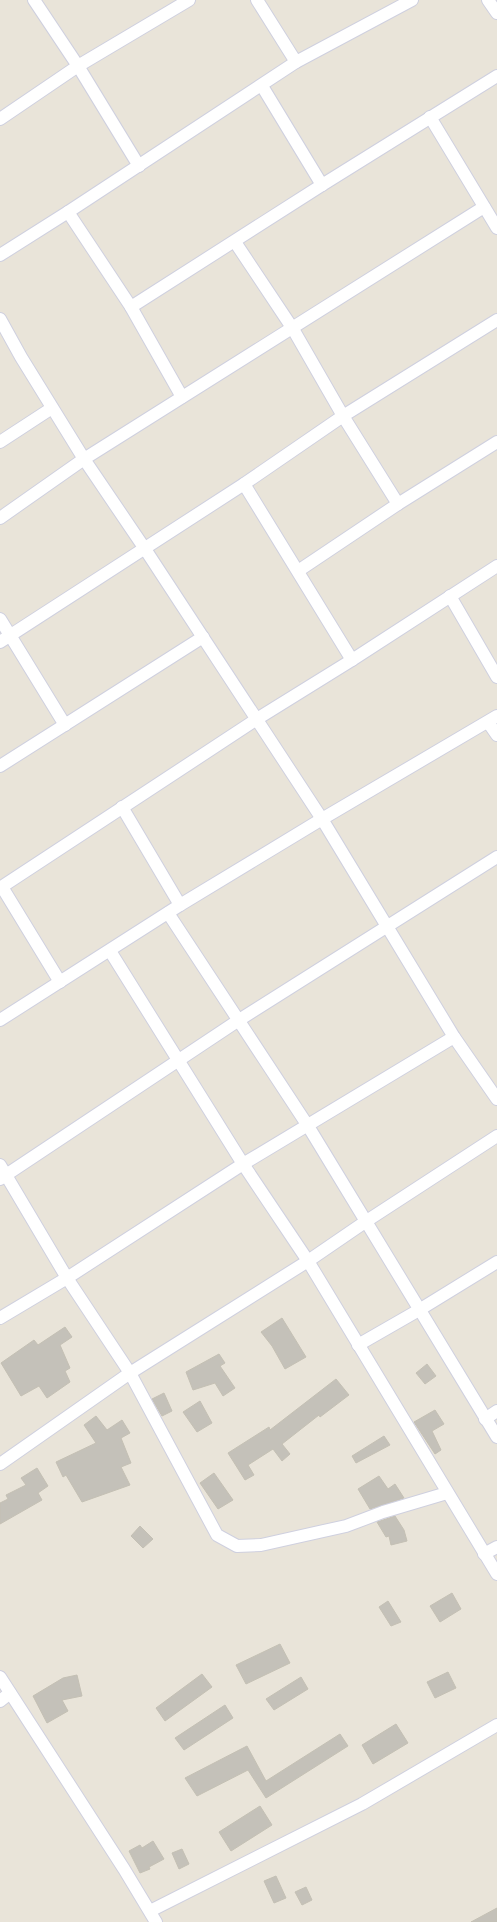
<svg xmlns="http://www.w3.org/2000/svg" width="497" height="1922" viewBox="0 0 497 1922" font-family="Karla,sans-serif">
<rect width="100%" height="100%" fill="#e9e4d9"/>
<!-- building -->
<g fill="#c4c1b9" stroke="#c4c0b4">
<polygon points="282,1318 306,1357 285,1369 272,1346 261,1332"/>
<polygon points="65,1327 72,1337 60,1345 70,1368 65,1371 70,1382 47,1398 39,1386 21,1396 1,1363 34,1340 38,1345"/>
<polygon points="219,1354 225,1363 220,1366 235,1388 223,1396 215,1383 193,1390 186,1372"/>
<polygon points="427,1364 436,1376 425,1384 416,1373"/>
<polygon points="336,1379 349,1395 320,1417 319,1415 282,1444 290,1454 282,1461 273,1449 248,1465 254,1475 245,1480 228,1453 269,1427 270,1430"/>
<polygon points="164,1393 172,1411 162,1416 152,1399"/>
<polygon points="200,1401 212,1423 197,1432 183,1412"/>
<polygon points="435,1410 444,1424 432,1431 441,1450 435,1454 414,1422"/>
<polygon points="96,1416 107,1430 122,1420 130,1433 121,1438 131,1463 121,1467 130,1485 82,1502 66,1475 63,1477 56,1462 96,1443 84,1425"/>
<polygon points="384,1436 390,1445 356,1463 352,1456"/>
<polygon points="37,1468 48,1486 38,1493 42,1500 0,1524 0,1503 8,1499 6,1495 26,1485 21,1478"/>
<polygon points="214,1473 233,1500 218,1509 200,1483"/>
<polygon points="379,1476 388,1489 395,1484 404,1498 370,1509 358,1489"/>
<polygon points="395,1516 404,1530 407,1541 391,1545 389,1536 386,1537 377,1522"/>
<polygon points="140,1526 153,1539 143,1548 131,1536"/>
<polygon points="452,1593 461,1609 440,1622 430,1606"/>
<polygon points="388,1601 401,1622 391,1626 379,1607"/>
<polygon points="280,1644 290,1663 246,1684 236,1665"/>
<polygon points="448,1672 456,1688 435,1698 427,1682"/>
<polygon points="202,1674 212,1687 165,1721 156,1708"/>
<polygon points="77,1675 82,1696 62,1700 68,1711 47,1723 33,1696 63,1678"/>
<polygon points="301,1677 308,1689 274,1710 266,1699"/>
<polygon points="225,1705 233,1718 184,1750 175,1738"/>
<polygon points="396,1724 408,1743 373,1764 362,1745"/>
<polygon points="340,1734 348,1746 266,1798 248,1770 197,1796 185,1778 247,1746 266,1781"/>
<polygon points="260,1806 272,1825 231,1851 219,1832"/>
<polygon points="153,1841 164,1859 149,1867 150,1869 140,1873 129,1851 140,1845 142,1848"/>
<polygon points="182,1849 189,1864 179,1869 172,1853"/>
<polygon points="276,1876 286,1898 274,1903 264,1881"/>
<polygon points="306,1887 312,1900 302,1905 295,1892"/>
<polygon points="497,1908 497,1922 471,1922"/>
</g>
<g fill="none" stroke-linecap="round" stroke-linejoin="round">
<!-- street casing -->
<g stroke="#cfd0df" stroke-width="14">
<g id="street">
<polyline points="34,0 78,66 139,166"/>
<polyline points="257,0 296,62"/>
<polyline points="488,0 497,13"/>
<polyline points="262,86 322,185"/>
<polyline points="430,117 497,228"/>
<polyline points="0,119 78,66 189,0"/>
<polyline points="68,212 131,307 182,397"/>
<polyline points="235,242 293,329 343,416 398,504"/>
<polyline points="0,255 68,212 296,62 412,0"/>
<polyline points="131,307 322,185 497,76"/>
<polyline points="0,319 21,357 84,459 145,549 322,819 454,1037 497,1099"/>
<polyline points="0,442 52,408"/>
<polyline points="244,484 352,660"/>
<polyline points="0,518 84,459 484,207"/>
<polyline points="298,571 398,504 497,442"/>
<polyline points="450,596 497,677"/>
<polyline points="0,619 65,725"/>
<polyline points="0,642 244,484 343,416 497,320"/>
<polyline points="488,722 497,735"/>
<polyline points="0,766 203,637"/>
<polyline points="122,807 180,905"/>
<polyline points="2,887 60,982"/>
<polyline points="0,888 257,719 352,660 497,566"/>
<polyline points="168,913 308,1126 497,1437"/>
<polyline points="110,951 243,1164 308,1261 497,1574"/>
<polyline points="0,1020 180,905 322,819 497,716"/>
<polyline points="0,1165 67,1278 130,1373 217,1535 237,1546 261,1545 346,1526 383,1512 447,1493"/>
<polyline points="0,1179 239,1020 497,857"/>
<polyline points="0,1318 67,1278 243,1164 454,1037"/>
<polyline points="358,1345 419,1310 497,1262"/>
<polyline points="485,1419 497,1411"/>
<polyline points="0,1464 130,1373 308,1261 365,1222 497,1136"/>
<polyline points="484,1554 497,1547"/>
<polyline points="0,1677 124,1869 156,1922"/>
<polyline points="0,1701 10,1693"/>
<polyline points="150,1911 362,1804 497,1725"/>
</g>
</g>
<!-- street -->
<use href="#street" stroke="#fff" stroke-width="12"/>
</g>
</svg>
